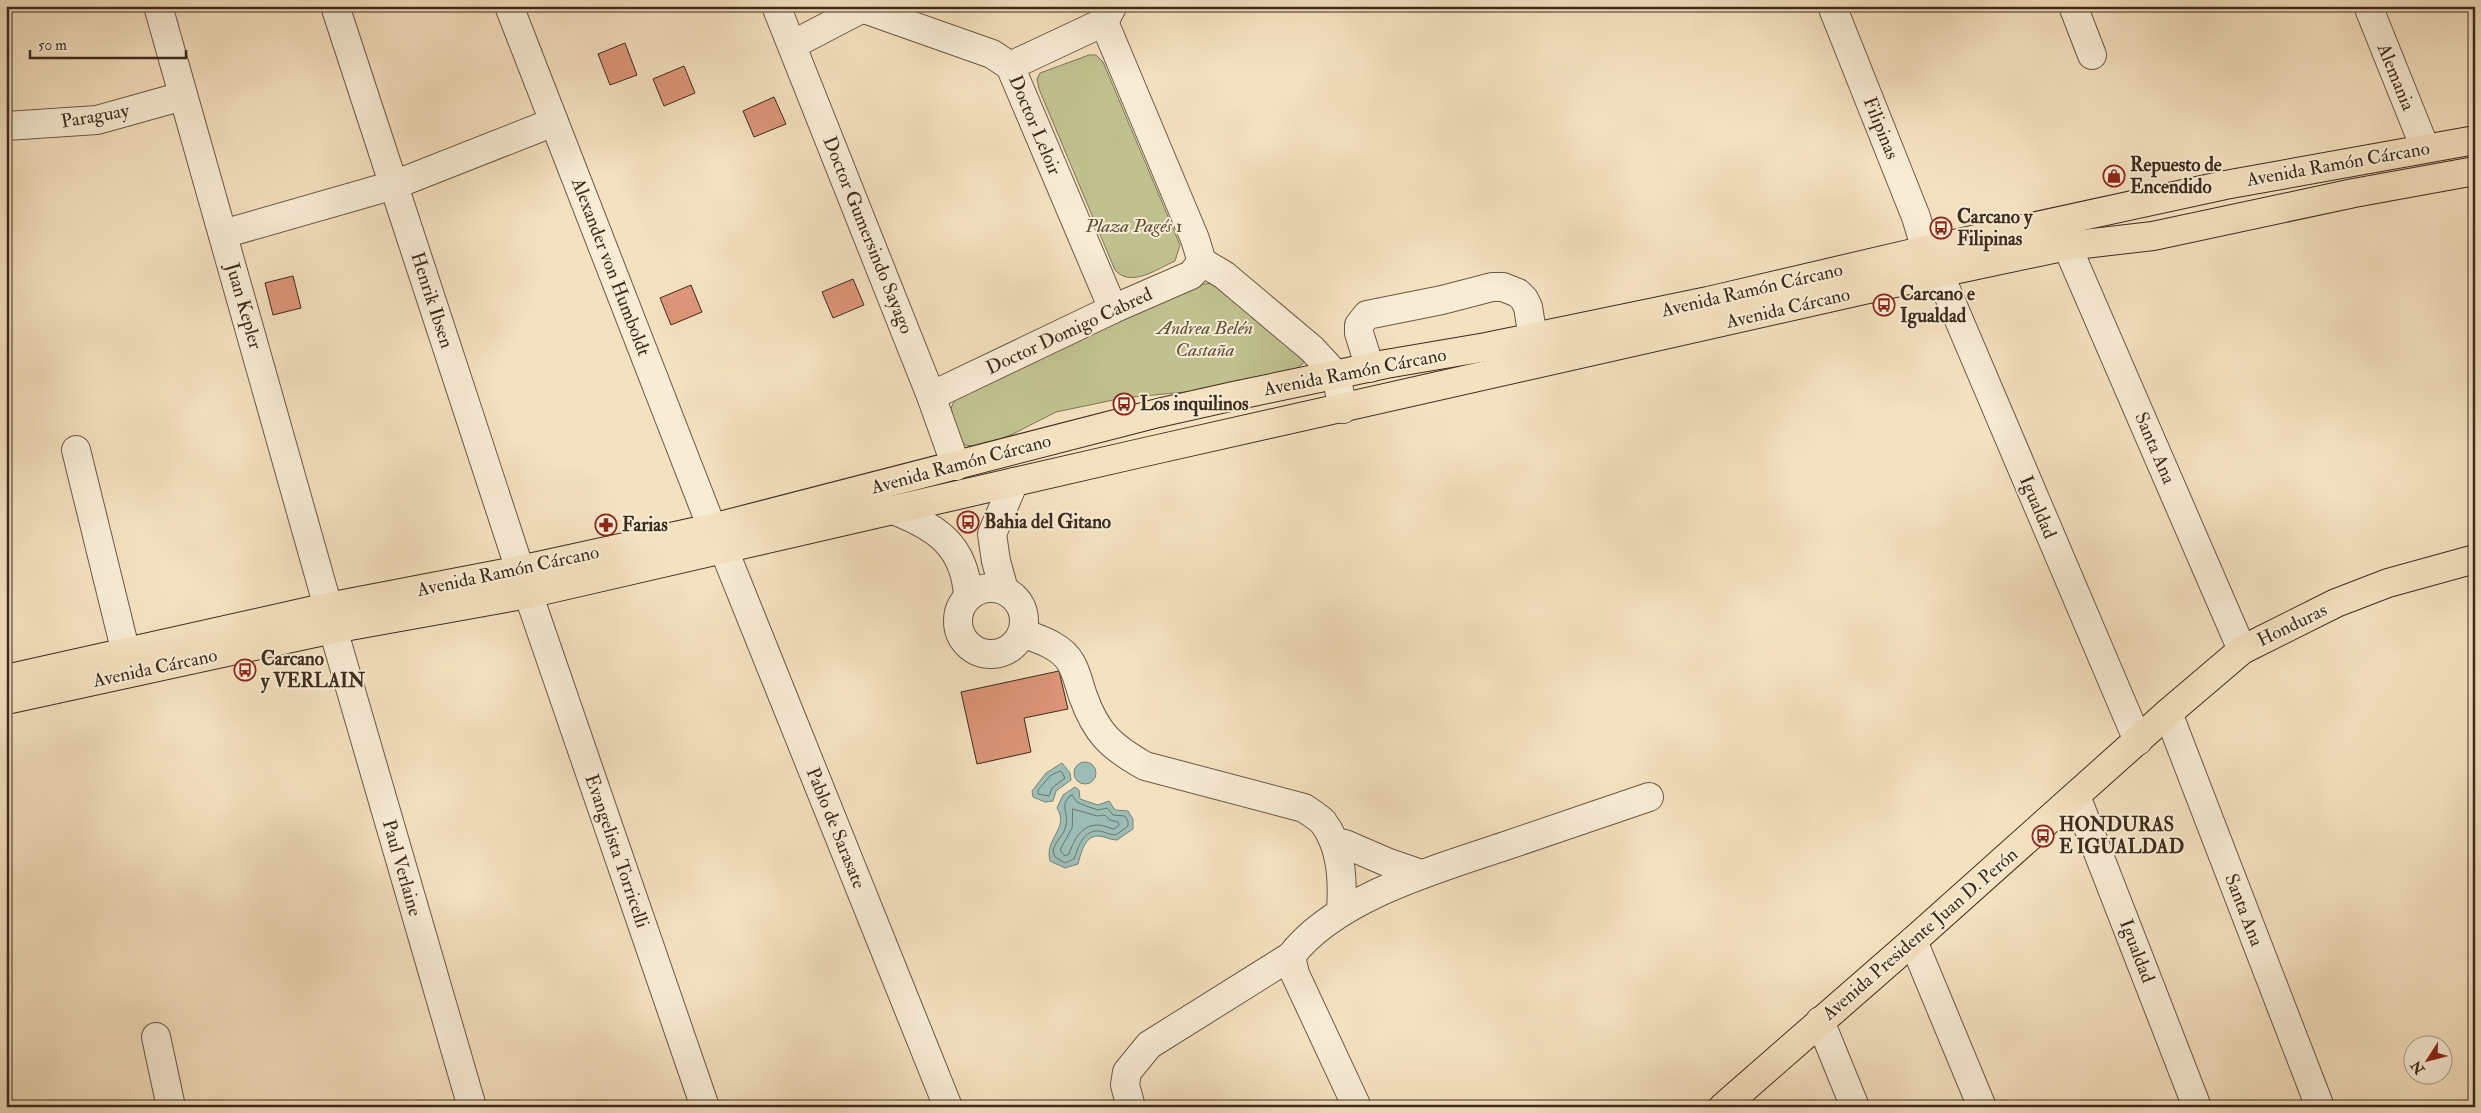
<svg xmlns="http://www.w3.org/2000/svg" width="2481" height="1113" viewBox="0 0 2481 1113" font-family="'IM FELL Double Pica',serif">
<rect width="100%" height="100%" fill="#f4e1bf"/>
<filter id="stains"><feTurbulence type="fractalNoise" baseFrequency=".004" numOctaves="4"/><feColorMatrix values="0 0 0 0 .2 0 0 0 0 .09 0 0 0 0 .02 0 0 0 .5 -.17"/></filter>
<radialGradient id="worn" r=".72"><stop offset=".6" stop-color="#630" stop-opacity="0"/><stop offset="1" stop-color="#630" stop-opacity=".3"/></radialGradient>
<!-- green -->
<g fill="#c0c18f" stroke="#7e7656">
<path d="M1089 55H1096L1103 62 1180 245 1175 261C1157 269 1131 288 1115 270L1039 89 1037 79 1040 73Z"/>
<path d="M1218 283 1306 361 1288 375 1195 391 1123 398 1056 412 1013 434 979 447 965 445C950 425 943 410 962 392L1203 284Z"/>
</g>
<!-- water -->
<g fill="#9cbdb5" stroke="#768378">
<circle cx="1085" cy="773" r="11"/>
<polygon points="1062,763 1070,773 1071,780 1056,791 1053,801 1045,802 1033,797 1032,791 1046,773"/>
<path d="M1075 787 1079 790 1080 799 1098 805 1109 801 1115 810 1128 811 1133 819V829L1117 840C1110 840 1104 836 1098 836 1084 836 1081 854 1078 864L1065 868 1050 861C1044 838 1070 828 1057 808L1063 795Z"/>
</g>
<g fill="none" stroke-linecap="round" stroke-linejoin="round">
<!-- shore -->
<g stroke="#6c7468" stroke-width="1">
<polygon points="1061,771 1065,778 1052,788 1049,796 1038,794 1038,790 1050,776"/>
<path d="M1072 795 1077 802 1086 806 1098 810 1107 808 1113 815 1125 816 1128 821V826L1116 835C1110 835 1105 832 1100 831 1083 829 1078 848 1074 859L1065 863 1055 857 1053 851C1055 841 1065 834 1066 825 1069 812 1058 804 1072 795Z"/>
<path d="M1073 809 1097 816 1105 815 1110 820 1118 822 1119 825 1114 829C1108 828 1104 825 1098 825 1081 825 1074 840 1069 854L1065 856 1060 850 1072 828Z"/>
</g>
</g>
<!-- building -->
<g fill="#dc9578" stroke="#3d2b1c">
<polygon points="625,43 637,75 610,85 598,54"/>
<polygon points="684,66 695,93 664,106 653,79"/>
<polygon points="774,97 786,124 754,137 743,111"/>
<polygon points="293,276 301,308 273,315 265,283"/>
<polygon points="853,279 864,305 833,318 822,292"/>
<polygon points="691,285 702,312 671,325 660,298"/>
<polygon points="1059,671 1068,709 1024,718 1031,752 977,764 961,692"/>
</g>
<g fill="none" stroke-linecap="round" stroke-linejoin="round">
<!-- minor casing -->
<g stroke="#6b5845" stroke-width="30">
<g id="minor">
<polyline points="158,6 328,607"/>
<polyline points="335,6 520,570 705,1107"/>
<polyline points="509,6 712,528"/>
<polyline points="776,6 931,396 956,466"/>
<polyline points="856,6 992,54 1010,66 1113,309"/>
<polyline points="1832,6 1916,217 1926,250"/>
<polyline points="2073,6 2092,55"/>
<polyline points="2368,6 2425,148"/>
<polyline points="1104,22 1195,239 1202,262 1224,275 1312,349 1336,375 1343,409"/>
<polyline points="792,45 861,9"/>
<polyline points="1010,66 1104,22 1112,7"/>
<polyline points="6,126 97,120 183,96"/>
<polyline points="223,234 394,185 554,122"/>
<polyline points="2067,246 2242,650"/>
<polyline points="1939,273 2138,741"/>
<polyline points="1370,368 1359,333 1359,325 1367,315 1442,300 1492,287 1503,287 1518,293 1524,299 1528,307 1533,338"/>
<polyline points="931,396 1113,309 1191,275 1202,262"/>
<polyline points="76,450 126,653"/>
<path d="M893 510C937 527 965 546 968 596"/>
<polyline points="724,550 948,1107"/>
<circle cx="991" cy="621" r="33"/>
<polyline points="1004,590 996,561 992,534 1014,482"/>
<polyline points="333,629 472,1107"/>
<path d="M1022 633C1039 639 1062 646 1071 663 1077 673 1079 685 1083 696 1096 733 1111 747 1145 766L1304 808C1310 812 1318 817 1323 822 1342 847 1343 881 1341 911"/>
<polyline points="2168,713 2320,1107"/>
<polyline points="2076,796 2197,1107"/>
<polyline points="1334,842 1345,844 1389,863 1421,874"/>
<polyline points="1913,941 1982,1107"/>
<polyline points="1820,1021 1855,1107"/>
<polyline points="156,1037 171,1107"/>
<polyline points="1131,1107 1125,1085 1127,1072 1149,1045 1291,956"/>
<path d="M1357 1107 1295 974 1291 956C1336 897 1437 869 1505 846 1553 830 1601 813 1649 797"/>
</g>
</g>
<!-- major casing -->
<g stroke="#3d2b1c" stroke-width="30">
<g id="major">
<polyline points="6,679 328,607 520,570 712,528 1158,413 1234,396 1386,364 1486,347 1708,301 1926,250 2225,185 2475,140"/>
<polyline points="6,700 333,629 528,594 1145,452 1939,273 2067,246 2153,236 2354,193 2475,171"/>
<polyline points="1723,1107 1913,941 2168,713 2242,650 2336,603 2388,583 2475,559"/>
</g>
</g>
<!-- minor -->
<use href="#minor" stroke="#f8ecd5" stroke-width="28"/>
<!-- major -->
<use href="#major" stroke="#f4e1bf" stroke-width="28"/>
</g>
<!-- icons -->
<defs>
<g id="shop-ring" transform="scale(1.125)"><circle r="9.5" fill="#f8ecd5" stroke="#8f2418" stroke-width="1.5"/><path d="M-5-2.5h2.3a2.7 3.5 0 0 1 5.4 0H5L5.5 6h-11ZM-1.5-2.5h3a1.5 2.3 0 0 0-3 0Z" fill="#8f2418"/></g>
<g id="bus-ring" transform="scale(1.125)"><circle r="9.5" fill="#f8ecd5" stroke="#8f2418" stroke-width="1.5"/><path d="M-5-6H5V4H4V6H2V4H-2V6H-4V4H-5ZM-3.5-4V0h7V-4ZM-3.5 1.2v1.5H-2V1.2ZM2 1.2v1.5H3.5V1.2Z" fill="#8f2418"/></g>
<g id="pharmacy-ring" transform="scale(1.125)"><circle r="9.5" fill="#f8ecd5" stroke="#8f2418" stroke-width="1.5"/><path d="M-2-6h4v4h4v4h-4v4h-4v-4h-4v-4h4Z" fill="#8f2418"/></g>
</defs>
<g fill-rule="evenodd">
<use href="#shop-ring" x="2114" y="176"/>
<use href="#bus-ring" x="1941" y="228"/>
<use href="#bus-ring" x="1884" y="305"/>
<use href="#bus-ring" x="1124" y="404"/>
<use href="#bus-ring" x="968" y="522"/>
<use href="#pharmacy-ring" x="606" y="525"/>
<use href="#bus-ring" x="245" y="670"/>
<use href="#bus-ring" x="2043" y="836"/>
</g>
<g text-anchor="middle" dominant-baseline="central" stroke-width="4" stroke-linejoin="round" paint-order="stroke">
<!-- street labels -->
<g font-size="19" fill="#3d2b1c" stroke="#f8ecd5">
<text transform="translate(2396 77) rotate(68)">Alemania</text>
<text transform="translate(95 116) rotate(-10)">Paraguay</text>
<text transform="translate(1035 125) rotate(67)">Doctor Leloir</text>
<text transform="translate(1881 128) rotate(68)">Filipinas</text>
<text transform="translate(2338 164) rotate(-10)">Avenida Ramón Cárcano</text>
<text transform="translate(868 235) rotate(68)">Doctor Gumersindo Sayago</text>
<text transform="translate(611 267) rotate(69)">Alexander von Humboldt</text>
<text transform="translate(1752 290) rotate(-13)">Avenida Ramón Cárcano</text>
<text transform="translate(432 300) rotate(72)">Henrik Ibsen</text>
<text transform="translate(244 306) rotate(74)">Juan Kepler</text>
<text transform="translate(1788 308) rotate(-13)">Avenida Cárcano</text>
<text transform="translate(1069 331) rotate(-25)">Doctor Domigo Cabred</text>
<text transform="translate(1355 372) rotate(-11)">Avenida Ramón Cárcano</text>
<text transform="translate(2155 448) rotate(67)">Santa Ana</text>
<text transform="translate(961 464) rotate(-15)">Avenida Ramón Cárcano</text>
<text transform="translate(2038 507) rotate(67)">Igualdad</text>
<text transform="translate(508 571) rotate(-12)">Avenida Ramón Cárcano</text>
<text transform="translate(2292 625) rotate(-26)">Honduras</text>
<text transform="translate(155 668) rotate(-12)">Avenida Cárcano</text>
<text transform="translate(836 828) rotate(68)">Pablo de Sarasate</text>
<text transform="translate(617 851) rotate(71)">Evangelista Torricelli</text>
<text transform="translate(402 868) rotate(74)">Paul Verlaine</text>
<text transform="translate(2244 910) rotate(69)">Santa Ana</text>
<text transform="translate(1920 934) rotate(-41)">Avenida Presidente Juan D. Perón</text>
<text transform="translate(2137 951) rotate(69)">Igualdad</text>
</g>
<!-- poi labels -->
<g font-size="19" font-weight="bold" fill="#3d2b1c" stroke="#f8ecd5" text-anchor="start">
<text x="2130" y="165">Repuesto de<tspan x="2130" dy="22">Encendido</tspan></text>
<text x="1957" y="217">Carcano y<tspan x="1957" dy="22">Filipinas</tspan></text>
<text x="1900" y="294">Carcano e<tspan x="1900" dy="22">Igualdad</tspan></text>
<text x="1140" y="404">Los inquilinos</text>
<text x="984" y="522">Bahia del Gitano</text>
<text x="622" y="525">Farias</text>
<text x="261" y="659">Carcano<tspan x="261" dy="22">y VERLAIN</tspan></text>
<text x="2059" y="825">HONDURAS<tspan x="2059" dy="22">E IGUALDAD</tspan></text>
</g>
<!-- park labels -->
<g font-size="19" font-style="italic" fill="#5e5039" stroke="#f8ecd5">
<text x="1134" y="226">Plaza Pagés 1</text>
<text x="1205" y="328">Andrea Belén<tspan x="1205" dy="22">Castaña</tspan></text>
</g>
</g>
<!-- margin -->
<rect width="2481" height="1113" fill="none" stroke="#f4e1bf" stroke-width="25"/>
<rect x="8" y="8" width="2466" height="1098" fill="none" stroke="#3d2b1c" stroke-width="2.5"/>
<rect x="12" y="12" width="2456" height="1088" fill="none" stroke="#3d2b1c"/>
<!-- north arrow -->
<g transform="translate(2428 1060) rotate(234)"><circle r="24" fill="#f8ecd5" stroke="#ad9f8b"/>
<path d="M0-4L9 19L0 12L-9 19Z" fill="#8f2418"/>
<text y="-8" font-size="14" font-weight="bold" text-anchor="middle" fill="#3d2b1c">N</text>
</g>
<!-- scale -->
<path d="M30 50v8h156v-8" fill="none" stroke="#3d2b1c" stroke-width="2.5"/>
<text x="38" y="50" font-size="15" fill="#3d2b1c" stroke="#f8ecd5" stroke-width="4" paint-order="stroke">50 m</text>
<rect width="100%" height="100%" filter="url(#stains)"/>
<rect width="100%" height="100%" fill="url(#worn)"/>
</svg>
